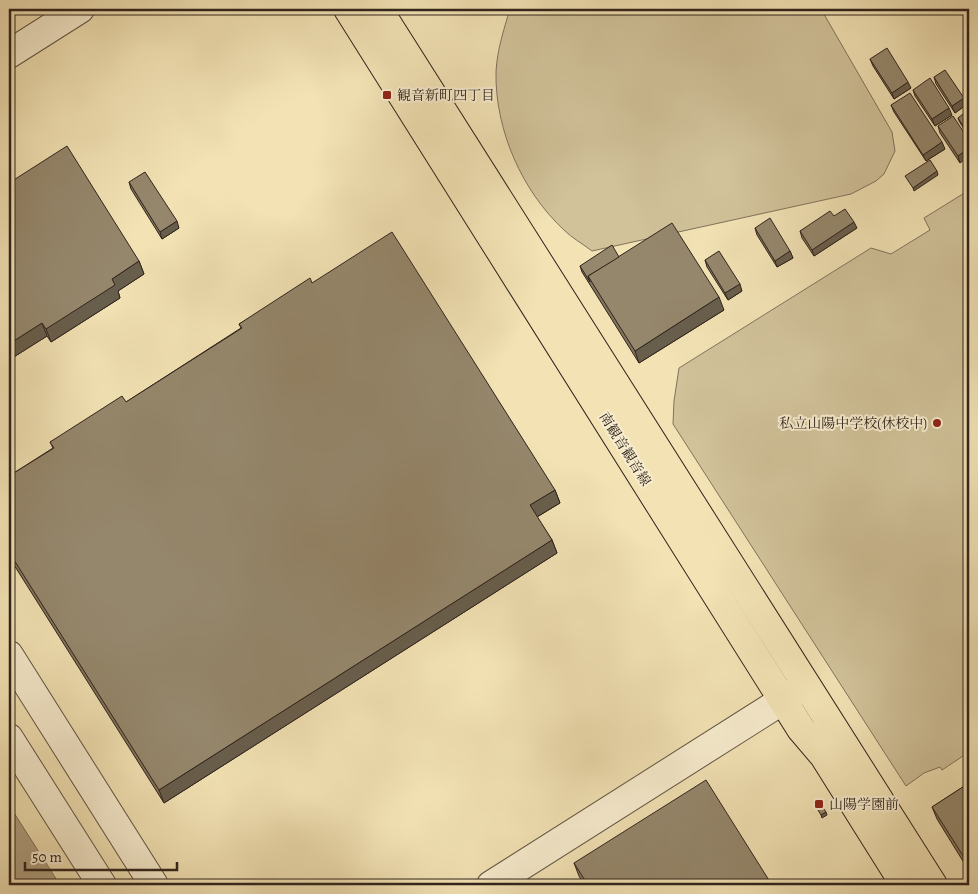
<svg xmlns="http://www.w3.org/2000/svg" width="978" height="894" viewBox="0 0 978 894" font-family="Alegreya,'Noto Serif JP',serif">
<rect width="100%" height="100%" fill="#f2e2b4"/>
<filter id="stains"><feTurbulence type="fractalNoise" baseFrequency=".004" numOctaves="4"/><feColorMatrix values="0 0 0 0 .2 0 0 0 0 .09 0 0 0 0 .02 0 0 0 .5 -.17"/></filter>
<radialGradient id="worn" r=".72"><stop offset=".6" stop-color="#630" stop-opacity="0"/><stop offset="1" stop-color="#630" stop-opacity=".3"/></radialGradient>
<!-- green -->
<g fill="#d1c29a" stroke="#80735c">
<path d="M510 9H821L892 132 895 151 884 174 876 181 851 194 592 251C583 244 572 238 564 230 522 191 495 130 496 72 497 50 504 29 510 9Z"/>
<polygon points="966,192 969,198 969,752 942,770 940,767 924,773 906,786 673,424 674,401 679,368 871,248 891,254 930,230 924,218"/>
</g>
<!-- water -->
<polygon fill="#b0a181" stroke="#7d6f59" points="9,805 60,885 9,885"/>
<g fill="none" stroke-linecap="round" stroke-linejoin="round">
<!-- minor casing -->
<g stroke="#605443" stroke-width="30">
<g id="minor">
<polyline points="9,54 80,9"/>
<polyline points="9,655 154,885"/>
<polyline points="9,738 102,885"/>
<polyline points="491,885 802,688"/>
</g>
</g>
<!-- major casing -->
<g stroke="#30241d" stroke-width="30">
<g id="major">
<polyline points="348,9 801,729 824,756 905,885"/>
<polyline points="378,9 933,885"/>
</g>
</g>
<!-- minor -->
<use href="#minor" stroke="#f7ecce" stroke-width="28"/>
<!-- major -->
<use href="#major" stroke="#f2e2b4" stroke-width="28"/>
</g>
<!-- wall -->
<g fill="#80745d" stroke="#30241d">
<polygon points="963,9 969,9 969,22 967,19"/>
<polygon points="870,59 911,88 894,99 873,66"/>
<polygon points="934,77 966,105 955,113 936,84"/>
<polygon points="913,90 952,115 935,126 915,96"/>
<polygon points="891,105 945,149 926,161 894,112"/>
<polygon points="969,112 969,137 959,121 958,118"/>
<polygon points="938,126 969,140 960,163 940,133"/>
<polygon points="129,182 179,228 162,239 131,189"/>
<polygon points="9,183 139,261 144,274 118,291 120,298 51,342 47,336 9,360"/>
<polygon points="834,216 857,228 814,256 802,238 800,231"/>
<polygon points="755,228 790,251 793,258 777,267 757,235"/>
<polygon points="619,257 724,310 639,363 582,272 580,266"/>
<polygon points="705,260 742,291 728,300 707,267"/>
<polygon points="312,283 555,490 560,503 537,517 552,540 557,553 164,803 9,557 9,476 53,448 50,442 126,402 241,328 239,324"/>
<polygon points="969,783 969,871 937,819 932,807"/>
<polygon points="574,863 772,885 584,885 579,876"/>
</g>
<!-- shaded-wall -->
<g fill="#685e4c" stroke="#30241d">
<polygon points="908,82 911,88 894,99 892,93"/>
<polygon points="964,98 966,105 955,113 952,106"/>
<polygon points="949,108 952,115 935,126 932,119"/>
<polygon points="942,142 945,149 926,161 923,155"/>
<polygon points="969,148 969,156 960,163 958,156"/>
<polygon points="937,171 938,175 914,191 913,188"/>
<polygon points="177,221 179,228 162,239 160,232"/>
<polygon points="854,222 857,228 814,256 812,250"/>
<polygon points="790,251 793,258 777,267 775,261"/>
<polygon points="139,261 144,274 118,291 120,298 51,342 46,329 112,279"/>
<polygon points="740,284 742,291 728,300 725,293"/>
<polygon points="719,297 724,310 639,363 635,351"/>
<polygon points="42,323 47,336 9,360 9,344"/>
<polygon points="555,490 560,503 535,518 530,505"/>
<polygon points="552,540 557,553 164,803 159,790"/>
<polygon points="826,812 827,815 822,818 821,815"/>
</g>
<!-- building -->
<g fill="#95876c" stroke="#30241d">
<polygon points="963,9 969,9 969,18"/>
<polygon points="887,48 908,82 892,93 870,59"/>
<polygon points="945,70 964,98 952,106 934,77"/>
<polygon points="930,78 949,108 932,119 913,90"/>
<polygon points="910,93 942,142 923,155 891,105"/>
<polygon points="968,110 969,112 969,135 958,118"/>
<polygon points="953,116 969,140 969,148 958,156 938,126"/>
<polygon points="67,146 139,261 112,279 115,285 46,329 42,323 9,344 9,183"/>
<polygon points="930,160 937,171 913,188 905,176"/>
<polygon points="145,172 177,221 160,232 129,182"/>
<polygon points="845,209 854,222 812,250 800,231 830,211 834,216"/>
<polygon points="770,218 790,251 775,261 755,228"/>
<polygon points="672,223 719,297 635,351 588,276"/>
<polygon points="392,232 555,490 530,505 552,540 159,790 9,552 9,476 54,448 50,442 122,396 126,402 242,328 239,324 310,278 312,283"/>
<polygon points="612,245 619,257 588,276 590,282 580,266"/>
<polygon points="719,251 740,284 725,293 705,260"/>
<polygon points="706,780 772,885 588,885 574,863"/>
<polygon points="969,783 969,865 932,807"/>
<polygon points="819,802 826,812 821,815 815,805"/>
</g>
<!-- markers -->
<g fill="#8f2418" stroke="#f7ecce" stroke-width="2">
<rect x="382" y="90" width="10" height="10" rx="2.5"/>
<circle cx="937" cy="423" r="5"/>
<rect x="814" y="799" width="10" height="10" rx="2.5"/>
</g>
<g text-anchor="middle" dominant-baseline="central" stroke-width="4" stroke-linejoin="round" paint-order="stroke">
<!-- poi labels -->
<g font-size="14" fill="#30241d" stroke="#f7ecce" text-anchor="start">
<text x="397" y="95">観音新町四丁目</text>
<text x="927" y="423" text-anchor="end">私立山陽中学校(休校中)</text>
<text x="829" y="804">山陽学園前</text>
</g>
<!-- street labels -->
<g font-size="14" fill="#30241d" stroke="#f7ecce">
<text transform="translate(625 449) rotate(58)">南観音観音線</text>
</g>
</g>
<!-- margin -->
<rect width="978" height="894" fill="none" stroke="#f2e2b4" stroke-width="30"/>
<rect x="10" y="10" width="958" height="874" fill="none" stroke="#30241d" stroke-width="2.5"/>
<rect x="15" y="15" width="948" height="864" fill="none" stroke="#30241d"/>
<!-- scale -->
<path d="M25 862v8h152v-8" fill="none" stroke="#30241d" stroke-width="2.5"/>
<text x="32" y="862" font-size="15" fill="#30241d" stroke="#f7ecce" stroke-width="4" paint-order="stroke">50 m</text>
<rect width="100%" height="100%" filter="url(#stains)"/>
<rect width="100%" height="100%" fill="url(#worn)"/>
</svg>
